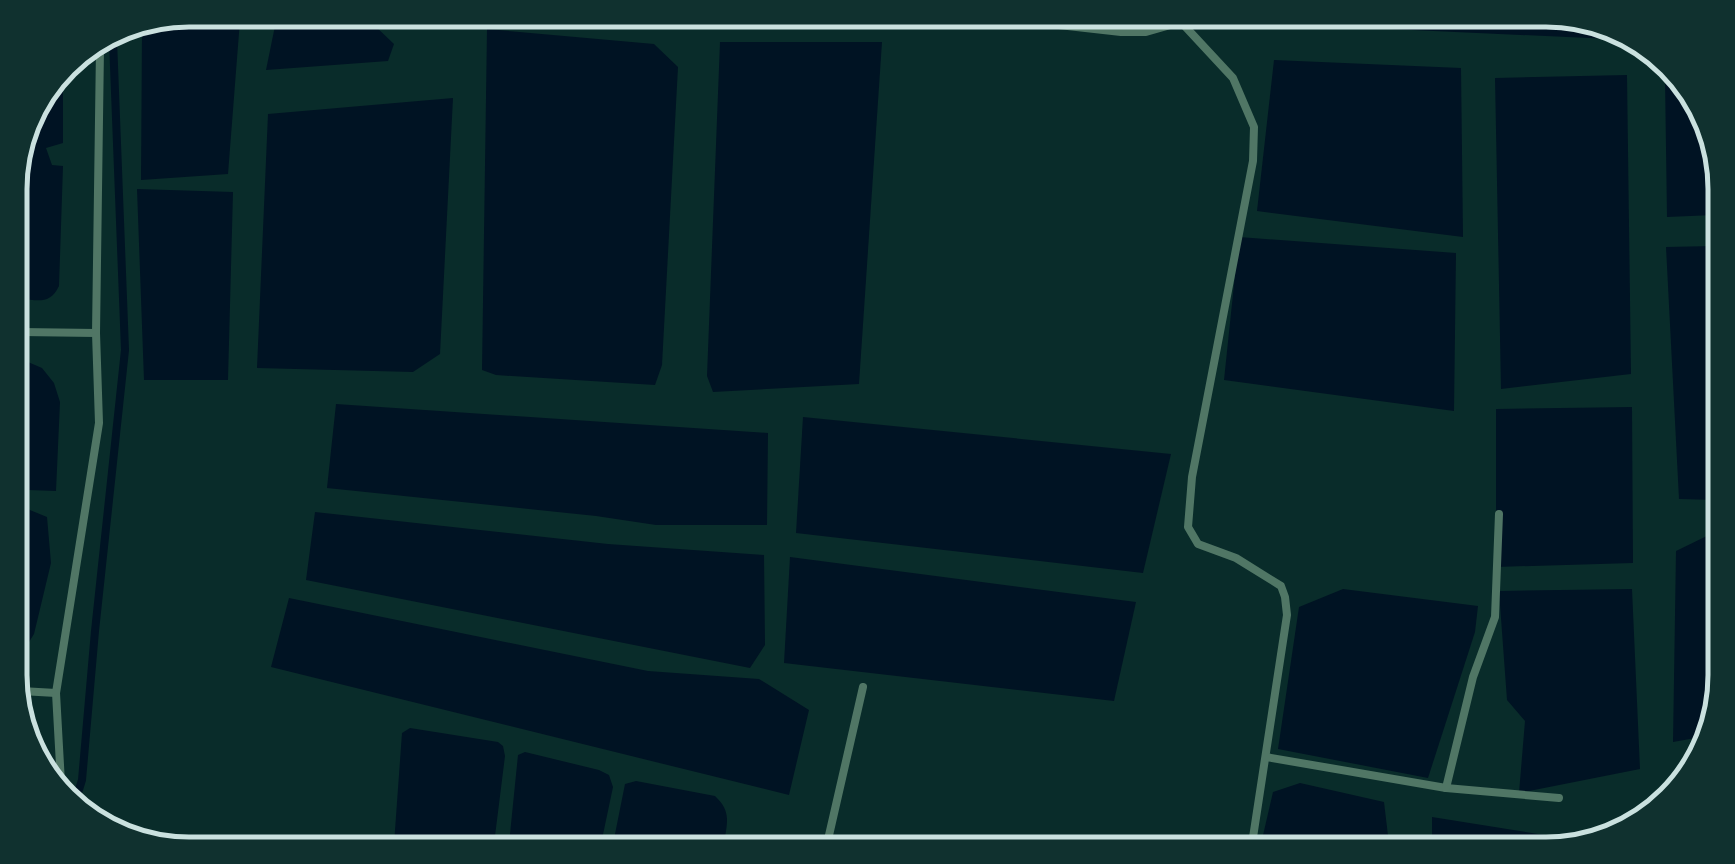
<svg xmlns="http://www.w3.org/2000/svg" width="1735" height="864" viewBox="0 0 1735 864" font-family="'Space Grotesk',sans-serif">
<rect width="100%" height="100%" fill="#092c2a"/>
<!-- water -->
<g fill="#001323">
<polygon points="189,20 240,20 228,174 141,180 142,29"/>
<polygon points="276,21 372,23 394,44 388,61 266,70"/>
<polygon points="487,29 654,44 678,67 662,365 655,385 496,375 482,370"/>
<polygon points="720,42 882,42 859,384 713,392 707,376"/>
<polygon points="1274,60 1461,68 1463,237 1257,211"/>
<polygon points="1627,75 1631,374 1501,389 1495,78"/>
<path d="M1665 78C1689 78 1709 146 1713 166 1716 181 1714 200 1714 215L1667 217Z"/>
<path d="M63 81V143L46 148 52 165 63 166 59 286C50 305 38 300 21 299L20 178 37 114Z"/>
<polygon points="453,98 440,354 413,372 257,368 268,114"/>
<polygon points="137,189 233,192 228,380 144,380"/>
<polygon points="1239,237 1456,253 1454,411 1224,380"/>
<polygon points="1714,246 1715,500 1679,499 1666,247"/>
<polygon points="21,361 28,362 42,368 54,383 60,402 56,491 28,490 25,508 47,517 51,563 34,634 21,655"/>
<polygon points="336,404 768,433 767,525 656,525 596,516 327,488"/>
<polygon points="1632,407 1633,563 1496,567 1496,409"/>
<polygon points="803,417 1171,454 1143,573 796,533"/>
<polygon points="315,512 608,544 764,555 765,645 750,668 306,580"/>
<polygon points="1715,532 1715,675 1701,737 1673,742 1676,551"/>
<polygon points="790,557 1136,602 1114,701 784,663"/>
<polygon points="1343,589 1478,606 1475,632 1428,778 1278,749 1299,607"/>
<polygon points="1632,589 1640,769 1519,793 1525,721 1507,700 1499,591"/>
<polygon points="289,598 648,671 759,679 809,710 789,795 271,667"/>
<polygon points="410,728 498,742 503,746 505,756 494,844 394,844 402,733"/>
<polygon points="525,752 599,770 609,775 613,787 601,844 509,844 518,755"/>
<path d="M636 781 715 796C732 812 727 823 724 844H613L625 784Z"/>
<polygon points="1300,783 1384,802 1389,844 1261,844 1273,792"/>
<polygon points="1432,817 1544,835 1542,844 1432,844"/>
</g>
<g fill="none" stroke-linecap="round" stroke-linejoin="round">
<!-- stream -->
<g stroke="#001323" stroke-width="8">
<polyline points="1282,20 1611,35"/>
<polyline points="77,796 82,780 95,631 125,350 113,40"/>
</g>
<!-- service -->
<g stroke="#507665" stroke-width="8">
<polyline points="1013,20 1121,32 1146,32 1181,22 1233,78 1254,127 1253,161 1192,477 1188,527 1198,544 1236,558 1281,586 1285,597 1287,615 1252,844"/>
<polyline points="21,332 96,333"/>
<polyline points="21,691 56,693"/>
<polyline points="1266,757 1446,788 1559,798"/>
<polyline points="61,783 56,693 99,423 96,333 100,48"/>
<polyline points="1446,788 1473,677 1495,617 1499,514"/>
<polyline points="113,826 159,837"/>
<polyline points="827,844 863,687"/>
</g>
</g>
<!-- crop -->
<path d="M0 0H1735V864H0ZM189 27H1546A162 162 0 0 1 1708 189V675A162 162 0 0 1 1546 837H189A162 162 0 0 1 27 675V189A162 162 0 0 1 189 27Z" fill="#10312f" fill-rule="evenodd"/>
<path fill="none" stroke="#cae1df" stroke-width="5" d="M189 27H1546A162 162 0 0 1 1708 189V675A162 162 0 0 1 1546 837H189A162 162 0 0 1 27 675V189A162 162 0 0 1 189 27Z"/>
</svg>
